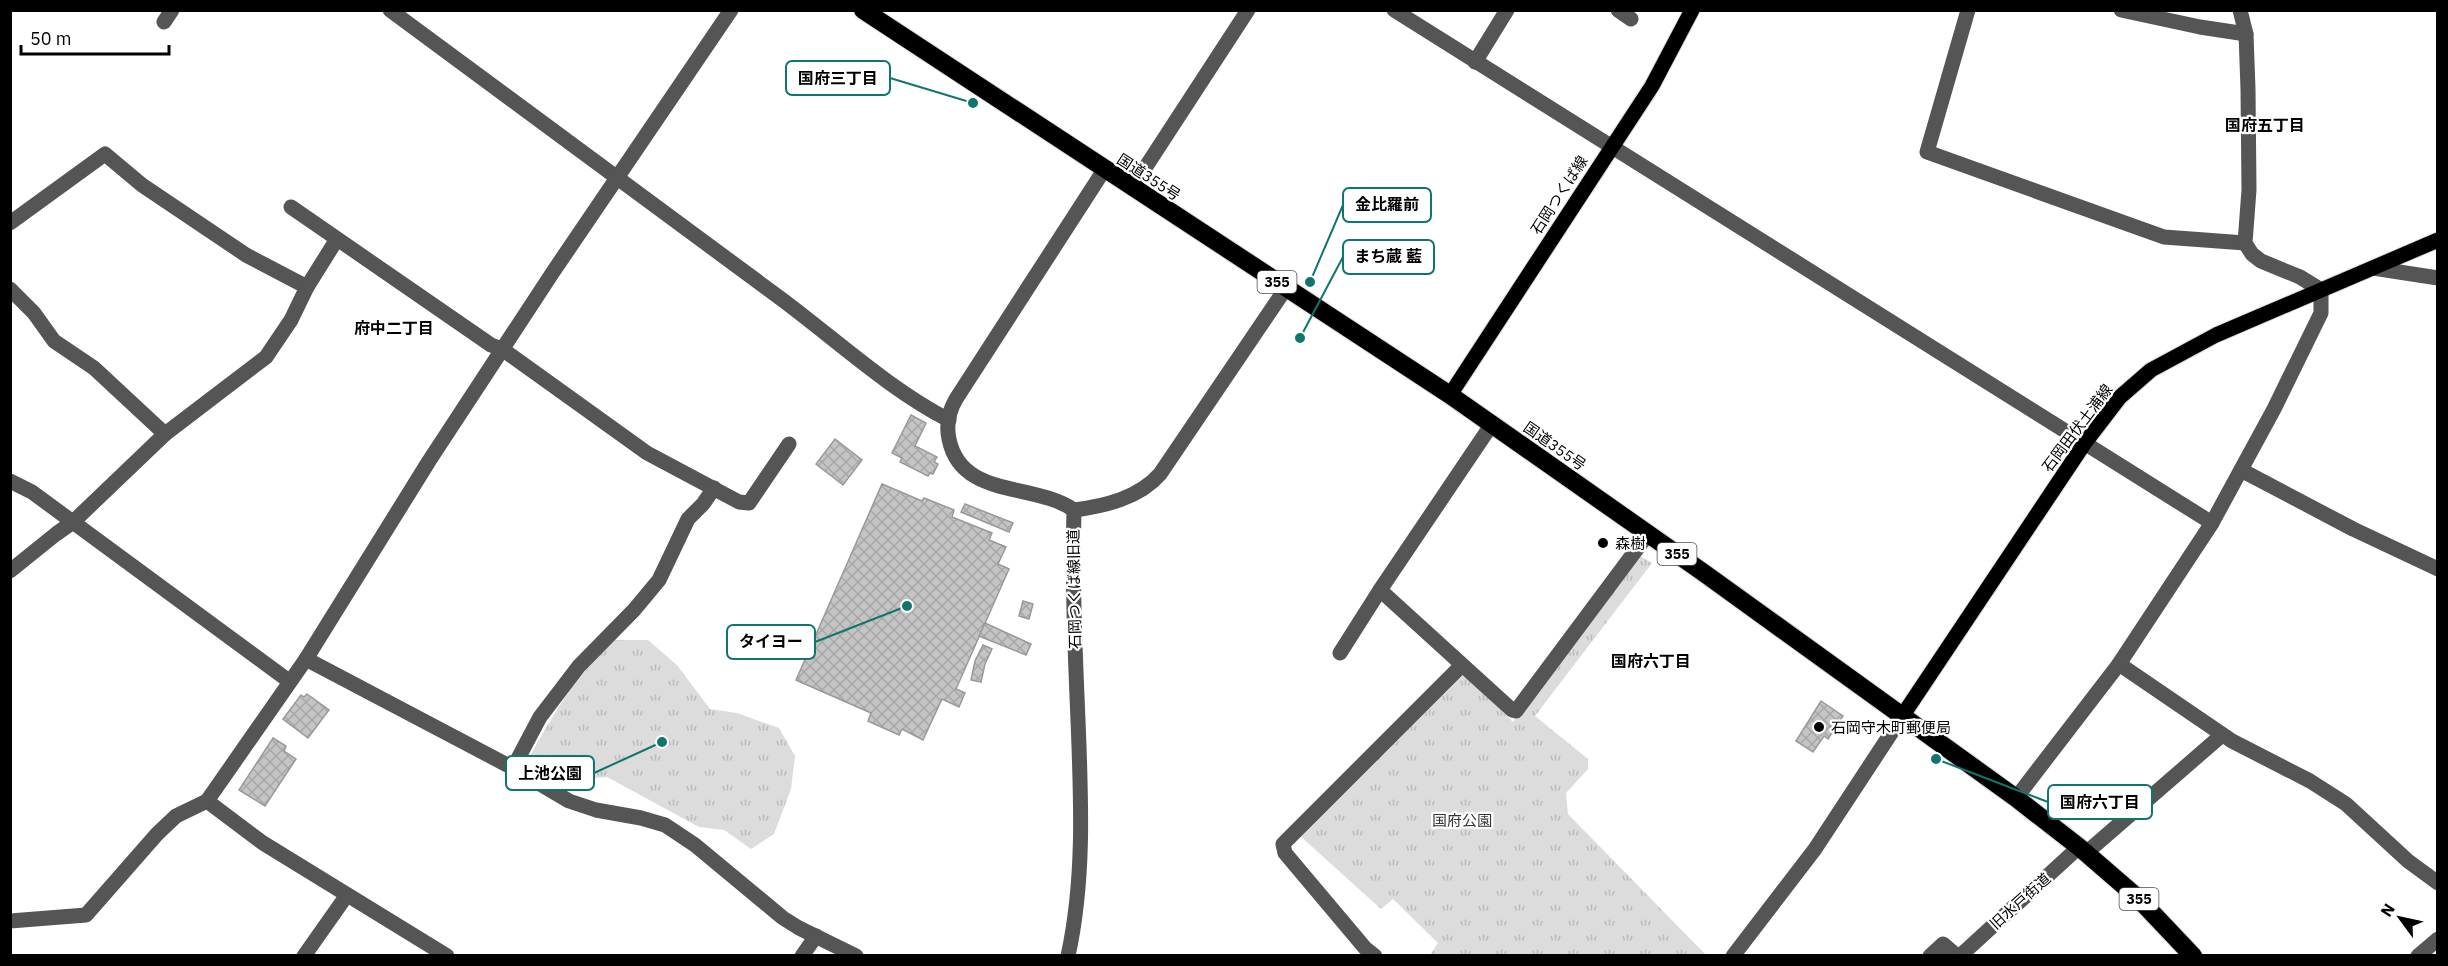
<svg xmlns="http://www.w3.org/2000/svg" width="2448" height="966" viewBox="0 0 2448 966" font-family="'IBM Plex Sans','Noto Sans JP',sans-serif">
<defs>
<pattern id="park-tufts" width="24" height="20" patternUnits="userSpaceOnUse" patternTransform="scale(1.5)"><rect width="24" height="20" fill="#dcdcdc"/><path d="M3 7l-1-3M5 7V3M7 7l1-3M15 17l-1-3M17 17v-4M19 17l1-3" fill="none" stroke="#bbb"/></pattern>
<pattern id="building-cross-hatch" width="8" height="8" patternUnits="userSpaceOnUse" patternTransform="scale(1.5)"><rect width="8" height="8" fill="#c4c4c4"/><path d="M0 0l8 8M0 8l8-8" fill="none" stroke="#a7a7a7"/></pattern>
</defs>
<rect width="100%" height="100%" fill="#fff"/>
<!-- park -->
<g fill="url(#park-tufts)">
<polygon points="1640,556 1652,563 1535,716 1588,759 1588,769 1566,793 1568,814 1706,955 1430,955 1438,943 1393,899 1381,909 1299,835 1456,676 1464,675 1513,722"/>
<path d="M614 640H648L677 665 710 709 737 713 779 728 795 756 791 789 774 834 751 849 724 830 699 827 607 777 568 780 528 760C554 712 575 678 614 640Z"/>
</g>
<!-- building -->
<g fill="url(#building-cross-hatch)" stroke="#999" stroke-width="1.5">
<polygon points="911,415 926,423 915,446 937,457 934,462 938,464 933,474 930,473 928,476 900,462 902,458 892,453"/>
<polygon points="835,439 862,460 843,485 816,464"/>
<polygon points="882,484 922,501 924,498 954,510 952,517 992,533 989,540 1006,547 998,564 1009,569 956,689 965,693 959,707 942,699 923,740 902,729 899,735 868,721 871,713 796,680"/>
<polygon points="965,504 1013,523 1009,532 961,512"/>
<polygon points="1023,601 1033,604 1029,619 1019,616"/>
<polygon points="985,623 1031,644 1026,655 979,636"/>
<polygon points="983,645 992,649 985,664 981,682 971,680 975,661"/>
<polygon points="307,694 329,710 308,738 283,719 301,695 304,697"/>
<polygon points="1821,701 1843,716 1828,739 1824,736 1813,752 1796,741"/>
<polygon points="273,738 286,746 284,751 296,759 265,806 239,790"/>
</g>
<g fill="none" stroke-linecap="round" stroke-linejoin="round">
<!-- major casing -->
<g stroke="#dbdbdb" stroke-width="17">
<g id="major">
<polyline points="1450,395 1652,86 1692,10"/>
<polyline points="1903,715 2084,444 2120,397 2151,370 2216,335 2438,240"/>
</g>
</g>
<!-- highway casing -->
<g stroke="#dbdbdb" stroke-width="20">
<polyline id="highway" points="863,10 1450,395 1704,573 2016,798 2079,847 2138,898 2193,956"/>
</g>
<!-- minor -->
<g stroke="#555" stroke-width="15">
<path d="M390 10C520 106 650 202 780 298 834 338 890 390 949 420"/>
<polyline points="1394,10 2212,523"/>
<polyline points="1618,10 1631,19"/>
<polyline points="1968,10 1927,152 2164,237 2245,243"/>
<polyline points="2121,10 2200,27 2246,34"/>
<polyline points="164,22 172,10"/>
<polyline points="1475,62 1507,10"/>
<polyline points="1132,188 1248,10"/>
<polyline points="291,207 491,345 502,349 647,453 739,502 749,503 789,444"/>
<polyline points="10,223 105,154 142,185 246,255 307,287"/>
<polyline points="2373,268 2438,278"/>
<polyline points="10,289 34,313 54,341 94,368 165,434 73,522 56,534 10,571"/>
<polyline points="165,434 266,357 291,320 307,287 337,239"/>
<polyline points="2241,470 2353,529 2438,569"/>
<polyline points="10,481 32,492 289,681"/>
<path d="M1074 510C1105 506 1139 498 1160 474L1286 288"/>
<polyline points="1380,590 1512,710 1516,711 1648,534"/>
<polyline points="1340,653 1380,590 1492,424"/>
<polyline points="306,659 513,768 569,801 596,810 641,818 665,825 695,845 783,918 799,928 856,956"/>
<polyline points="2119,664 2232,741 2310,781 2346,804 2408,861 2438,883"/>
<polyline points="513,768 540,717 579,666 634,610 659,580 688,519 703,504 714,488"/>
<polyline points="2016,798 2119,664 2212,523 2274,409 2321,313 2321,290 2300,277 2261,261 2252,254 2245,243 2249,190 2248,89 2246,34 2240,10"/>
<polyline points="207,801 263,843 447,956"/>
<polyline points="2086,853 2222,735"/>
<polyline points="10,921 86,915 157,834 176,816 207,801 306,659 429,461 553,272 731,10"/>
<polyline points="304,956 347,895"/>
<polyline points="802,956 816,936"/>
<path d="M1068 956C1085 878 1081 798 1078 720 1075 650 1072 580 1074 510 1034 482 961 499 949 439 946 425 949 411 956 399L1104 170"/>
<polyline points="1375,956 1365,948 1285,853 1283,844 1462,665"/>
<polyline points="1733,956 1815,849 1903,715"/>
<polyline points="1930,956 1943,944 1957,956"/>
<polyline points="1960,956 2079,847"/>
<polyline points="2418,956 2438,939"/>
</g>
<!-- major -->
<use href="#major" stroke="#000" stroke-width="15"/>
<!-- highway -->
<use href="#highway" stroke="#000" stroke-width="18"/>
</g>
<!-- markers -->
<g fill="#000" stroke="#fff" stroke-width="2">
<circle cx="1603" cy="543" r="6"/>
<circle cx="1819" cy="727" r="6"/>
</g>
<g text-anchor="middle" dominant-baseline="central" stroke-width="4.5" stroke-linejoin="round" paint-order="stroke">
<!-- shield labels -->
<g fill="#fff" stroke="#4c4c4c" stroke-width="1.5">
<rect x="1257.5" y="271" width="39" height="22" rx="4.5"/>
<rect x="1657.5" y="543" width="39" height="22" rx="4.5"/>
<rect x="2119.5" y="888" width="39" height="22" rx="4.5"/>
</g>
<g font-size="14" font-weight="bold" fill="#000">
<text x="1277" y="282">355</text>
<text x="1677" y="554">355</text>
<text x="2139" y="899">355</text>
</g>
<!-- street labels -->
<g font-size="15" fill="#000" stroke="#fff">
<text transform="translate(1149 177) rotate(33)">国道355号</text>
<text transform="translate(1559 195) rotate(-57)">石岡つくば線</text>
<text transform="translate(2077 428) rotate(-53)">石岡田伏土浦線</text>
<text transform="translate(1555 446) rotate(35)">国道355号</text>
<text transform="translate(1074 589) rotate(-91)">石岡つくば線旧道</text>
<text transform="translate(2020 901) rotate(-42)">旧水戸街道</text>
</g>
<!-- poi labels -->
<g font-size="15" fill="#000" stroke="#fff" text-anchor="start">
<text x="1615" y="543">森樹</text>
<text x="1831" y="727">石岡守木町郵便局</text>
</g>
<!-- park labels -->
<g font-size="15" fill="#333" stroke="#fff">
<text x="1462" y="820">国府公園</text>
</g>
<!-- neighbourhood labels -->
<g font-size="16" font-weight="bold" fill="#000" stroke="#fff">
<text x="2265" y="125">国府五丁目</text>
<text x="394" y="328">府中二丁目</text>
<text x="1651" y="661">国府六丁目</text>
</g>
</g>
<!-- callouts -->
<path fill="none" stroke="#0f766e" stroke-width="2" d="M973 103L890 78M1310 282L1343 205M1300 338L1343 257M907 606L815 642M662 742L594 773M1936 759L2048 802"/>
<g fill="#0f766e" stroke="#fff" stroke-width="2">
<circle cx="973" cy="103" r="6"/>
<circle cx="1310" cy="282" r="6"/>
<circle cx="1300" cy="338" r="6"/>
<circle cx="907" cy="606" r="6"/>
<circle cx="662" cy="742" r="6"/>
<circle cx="1936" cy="759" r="6"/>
</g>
<g fill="#fff" stroke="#0f766e" stroke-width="2">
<rect x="786" y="61" width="104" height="34" rx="6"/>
<rect x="1343" y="188" width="88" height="34" rx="6"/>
<rect x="1343" y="240" width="91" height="34" rx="6"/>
<rect x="727" y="625" width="88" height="34" rx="6"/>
<rect x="506" y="756" width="88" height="34" rx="6"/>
<rect x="2048" y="785" width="104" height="34" rx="6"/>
</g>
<g font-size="16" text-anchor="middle" font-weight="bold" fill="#000">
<text x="838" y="84">国府三丁目</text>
<text x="1387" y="210">金比羅前</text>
<text x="1388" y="262">まち蔵 藍</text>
<text x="771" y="647">タイヨー</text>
<text x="550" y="779">上池公園</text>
<text x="2100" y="808">国府六丁目</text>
</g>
<!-- border -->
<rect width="2448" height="966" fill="none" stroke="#000000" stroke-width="24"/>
<!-- north arrow -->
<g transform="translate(2400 918) rotate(303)" stroke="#ffffff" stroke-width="4.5" paint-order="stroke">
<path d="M0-4.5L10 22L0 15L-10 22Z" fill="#000000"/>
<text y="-9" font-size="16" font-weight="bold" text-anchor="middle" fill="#000000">N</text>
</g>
<!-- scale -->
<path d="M21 45v9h148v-9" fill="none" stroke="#000000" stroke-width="3"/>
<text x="30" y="45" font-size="18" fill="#000000" stroke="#ffffff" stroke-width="4.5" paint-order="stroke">50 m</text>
</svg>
